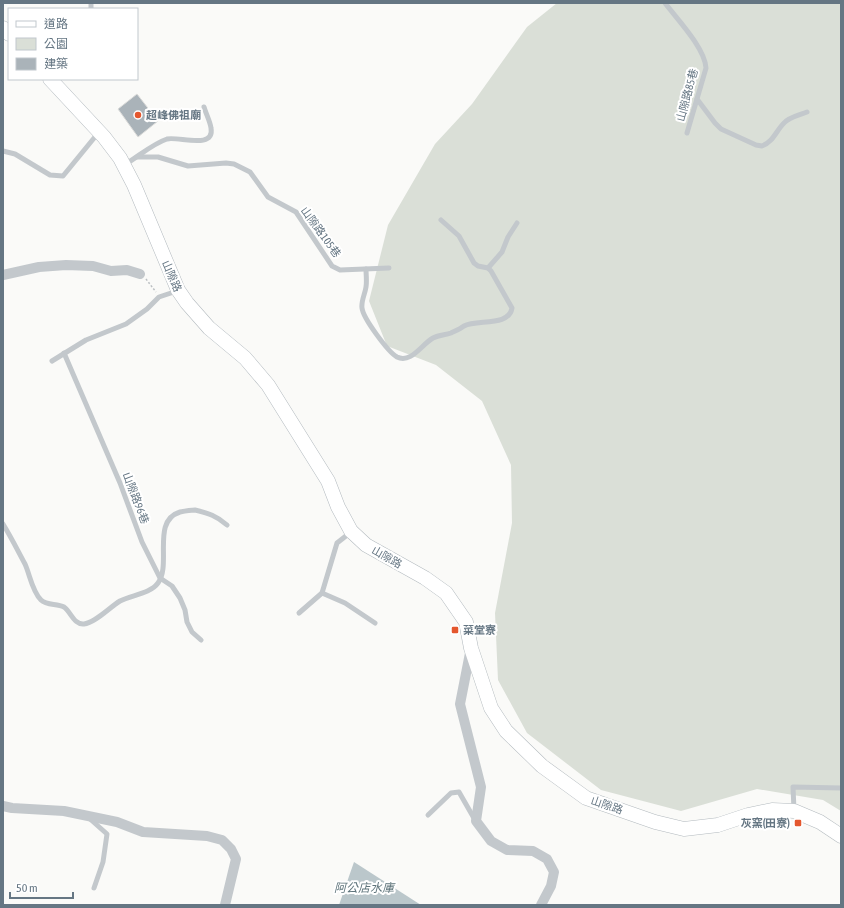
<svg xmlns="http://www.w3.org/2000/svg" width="844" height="908" viewBox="0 0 844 908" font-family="'Asap Condensed','Noto Sans TC',sans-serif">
<rect width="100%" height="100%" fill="#fafaf8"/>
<!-- green -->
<polygon fill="#dadfd7" points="557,3 841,3 841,811 823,800 757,789 681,811 601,790 527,733 498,680 495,613 512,523 511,465 482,401 436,365 387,346 369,301 388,225 435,144 472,104 527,27"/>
<!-- water -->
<polygon fill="#bbc7cb" points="354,862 421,905 339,905"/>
<!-- building -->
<polygon fill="#aab3b9" stroke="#dcdcda" points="137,94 158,121 138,137 118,109"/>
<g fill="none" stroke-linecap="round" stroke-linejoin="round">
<!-- secondary casing -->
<g stroke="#b3babf" stroke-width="15">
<g id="secondary">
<polyline points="3,28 9,34"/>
<polyline points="50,79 104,137 120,158 134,185 178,290 187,303 209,328 245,358 268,385 328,481 338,507 351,531 366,545 425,578 446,593 466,622 471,648 491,708 506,731 542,766 586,798 655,822 684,829 718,825 748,815 772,810 794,811 820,822 841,836"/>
</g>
</g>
<!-- path -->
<polyline stroke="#bbbfc2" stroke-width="1.5" stroke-dasharray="2 2" stroke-linecap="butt" points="146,279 156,292"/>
<!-- lane -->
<g stroke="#c3c8cc" stroke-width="5">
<polyline points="91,3 91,9"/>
<path d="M665 3C677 19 705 48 706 68L687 133"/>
<path d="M697 99 715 123 721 129 756 145 762 146C773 142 776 131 784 123 789 117 800 115 807 112"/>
<polyline points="3,151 15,154 50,175 63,176 99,132"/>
<polyline points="137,157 158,157 188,166 226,163 234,164 250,172 268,197 296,212 332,266 340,270 389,268"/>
<path d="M124 165C138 157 152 144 167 139 178 136 215 150 211 128 210 121 206 114 204 107"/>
<polyline points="488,268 502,252 508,237 517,223"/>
<path d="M366 269C366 275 367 281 366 287 365 294 361 301 362 308 363 318 388 352 397 357 411 364 422 344 433 338 439 335 445 335 451 333 455 331 460 329 464 326 477 319 509 327 512 308L491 271 488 268 478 266 474 263 459 236 441 220"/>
<polyline points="64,353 120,483 142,542 160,578 172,586 180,598 185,610 187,622 192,632 201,640"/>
<polyline points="52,361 86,340 126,324 147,309 159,297 177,291"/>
<path d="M3 524C11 537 18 551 25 564 30 575 32 591 41 600 47 606 57 603 64 607 71 612 74 625 84 624 95 623 110 607 120 601 131 595 150 594 158 583 172 564 151 521 180 512 185 511 190 510 195 510 208 513 217 516 227 525"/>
<polyline points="322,593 345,603 375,623"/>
<polyline points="299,613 322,593 337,543 351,532"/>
<polyline points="794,810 793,787 841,788"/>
<polyline points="428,815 451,793 459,792 475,820"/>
<polyline points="89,818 107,834 103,862 94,888"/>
</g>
<!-- street -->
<g stroke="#c3c8cc" stroke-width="10">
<polyline points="3,275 39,267 66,265 93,266 111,271 127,270 140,274"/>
<polyline points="471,648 460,704 481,787 476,821 491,841 507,850 533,851 547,859 554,872 551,886 541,905"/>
<polyline points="3,806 12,808 64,811 117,822 143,832 207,836 222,840 231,849 236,859 225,905"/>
</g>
<!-- secondary -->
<use href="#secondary" stroke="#fff" stroke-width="14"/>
</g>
<!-- markers -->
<g fill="#e4572e" stroke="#fff" stroke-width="1.5">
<circle cx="138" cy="115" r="4"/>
<rect x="451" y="626" width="8" height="8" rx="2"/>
<rect x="794" y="819" width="8" height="8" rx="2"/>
</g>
<g text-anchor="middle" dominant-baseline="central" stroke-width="4" stroke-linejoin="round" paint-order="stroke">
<!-- street labels -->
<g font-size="11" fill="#657683" stroke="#fff">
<text transform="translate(687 95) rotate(-75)">山隙路85巷</text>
<text transform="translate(321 232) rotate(54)">山隙路105巷</text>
<text transform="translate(172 276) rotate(66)">山隙路</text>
<text transform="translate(136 498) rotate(69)">山隙路96巷</text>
<text transform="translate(387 557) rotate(29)">山隙路</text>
<text transform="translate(607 805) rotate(19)">山隙路</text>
</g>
<!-- poi labels -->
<g font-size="11" font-weight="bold" fill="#657683" stroke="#fff" text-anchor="start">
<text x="146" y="115">超峰佛祖廟</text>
<text x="463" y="630">菜堂寮</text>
<text x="790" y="823" text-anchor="end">灰窯(田寮)</text>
</g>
<!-- water labels -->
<g font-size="12" font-style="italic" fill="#60757c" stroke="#fff">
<text x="364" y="888">阿公店水庫</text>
</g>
</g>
<!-- border -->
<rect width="844" height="908" fill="none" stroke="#657683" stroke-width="8"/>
<!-- legend -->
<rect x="8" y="8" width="130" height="72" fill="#ffffff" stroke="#c1c8cd"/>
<rect x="16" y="21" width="20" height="6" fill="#ffffff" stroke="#c1c8cd"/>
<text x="44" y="28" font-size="12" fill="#657683">道路</text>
<rect x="16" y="38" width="20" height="12" fill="#dadfd7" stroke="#c1c8cd"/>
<text x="44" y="48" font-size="12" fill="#657683">公園</text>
<rect x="16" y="58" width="20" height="12" fill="#aab3b9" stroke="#c1c8cd"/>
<text x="44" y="68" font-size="12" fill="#657683">建築</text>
<!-- scale -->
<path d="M10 892v6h63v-6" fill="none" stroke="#657683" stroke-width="2"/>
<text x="16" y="892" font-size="12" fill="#657683" stroke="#ffffff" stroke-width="3" paint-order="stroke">50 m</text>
</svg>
